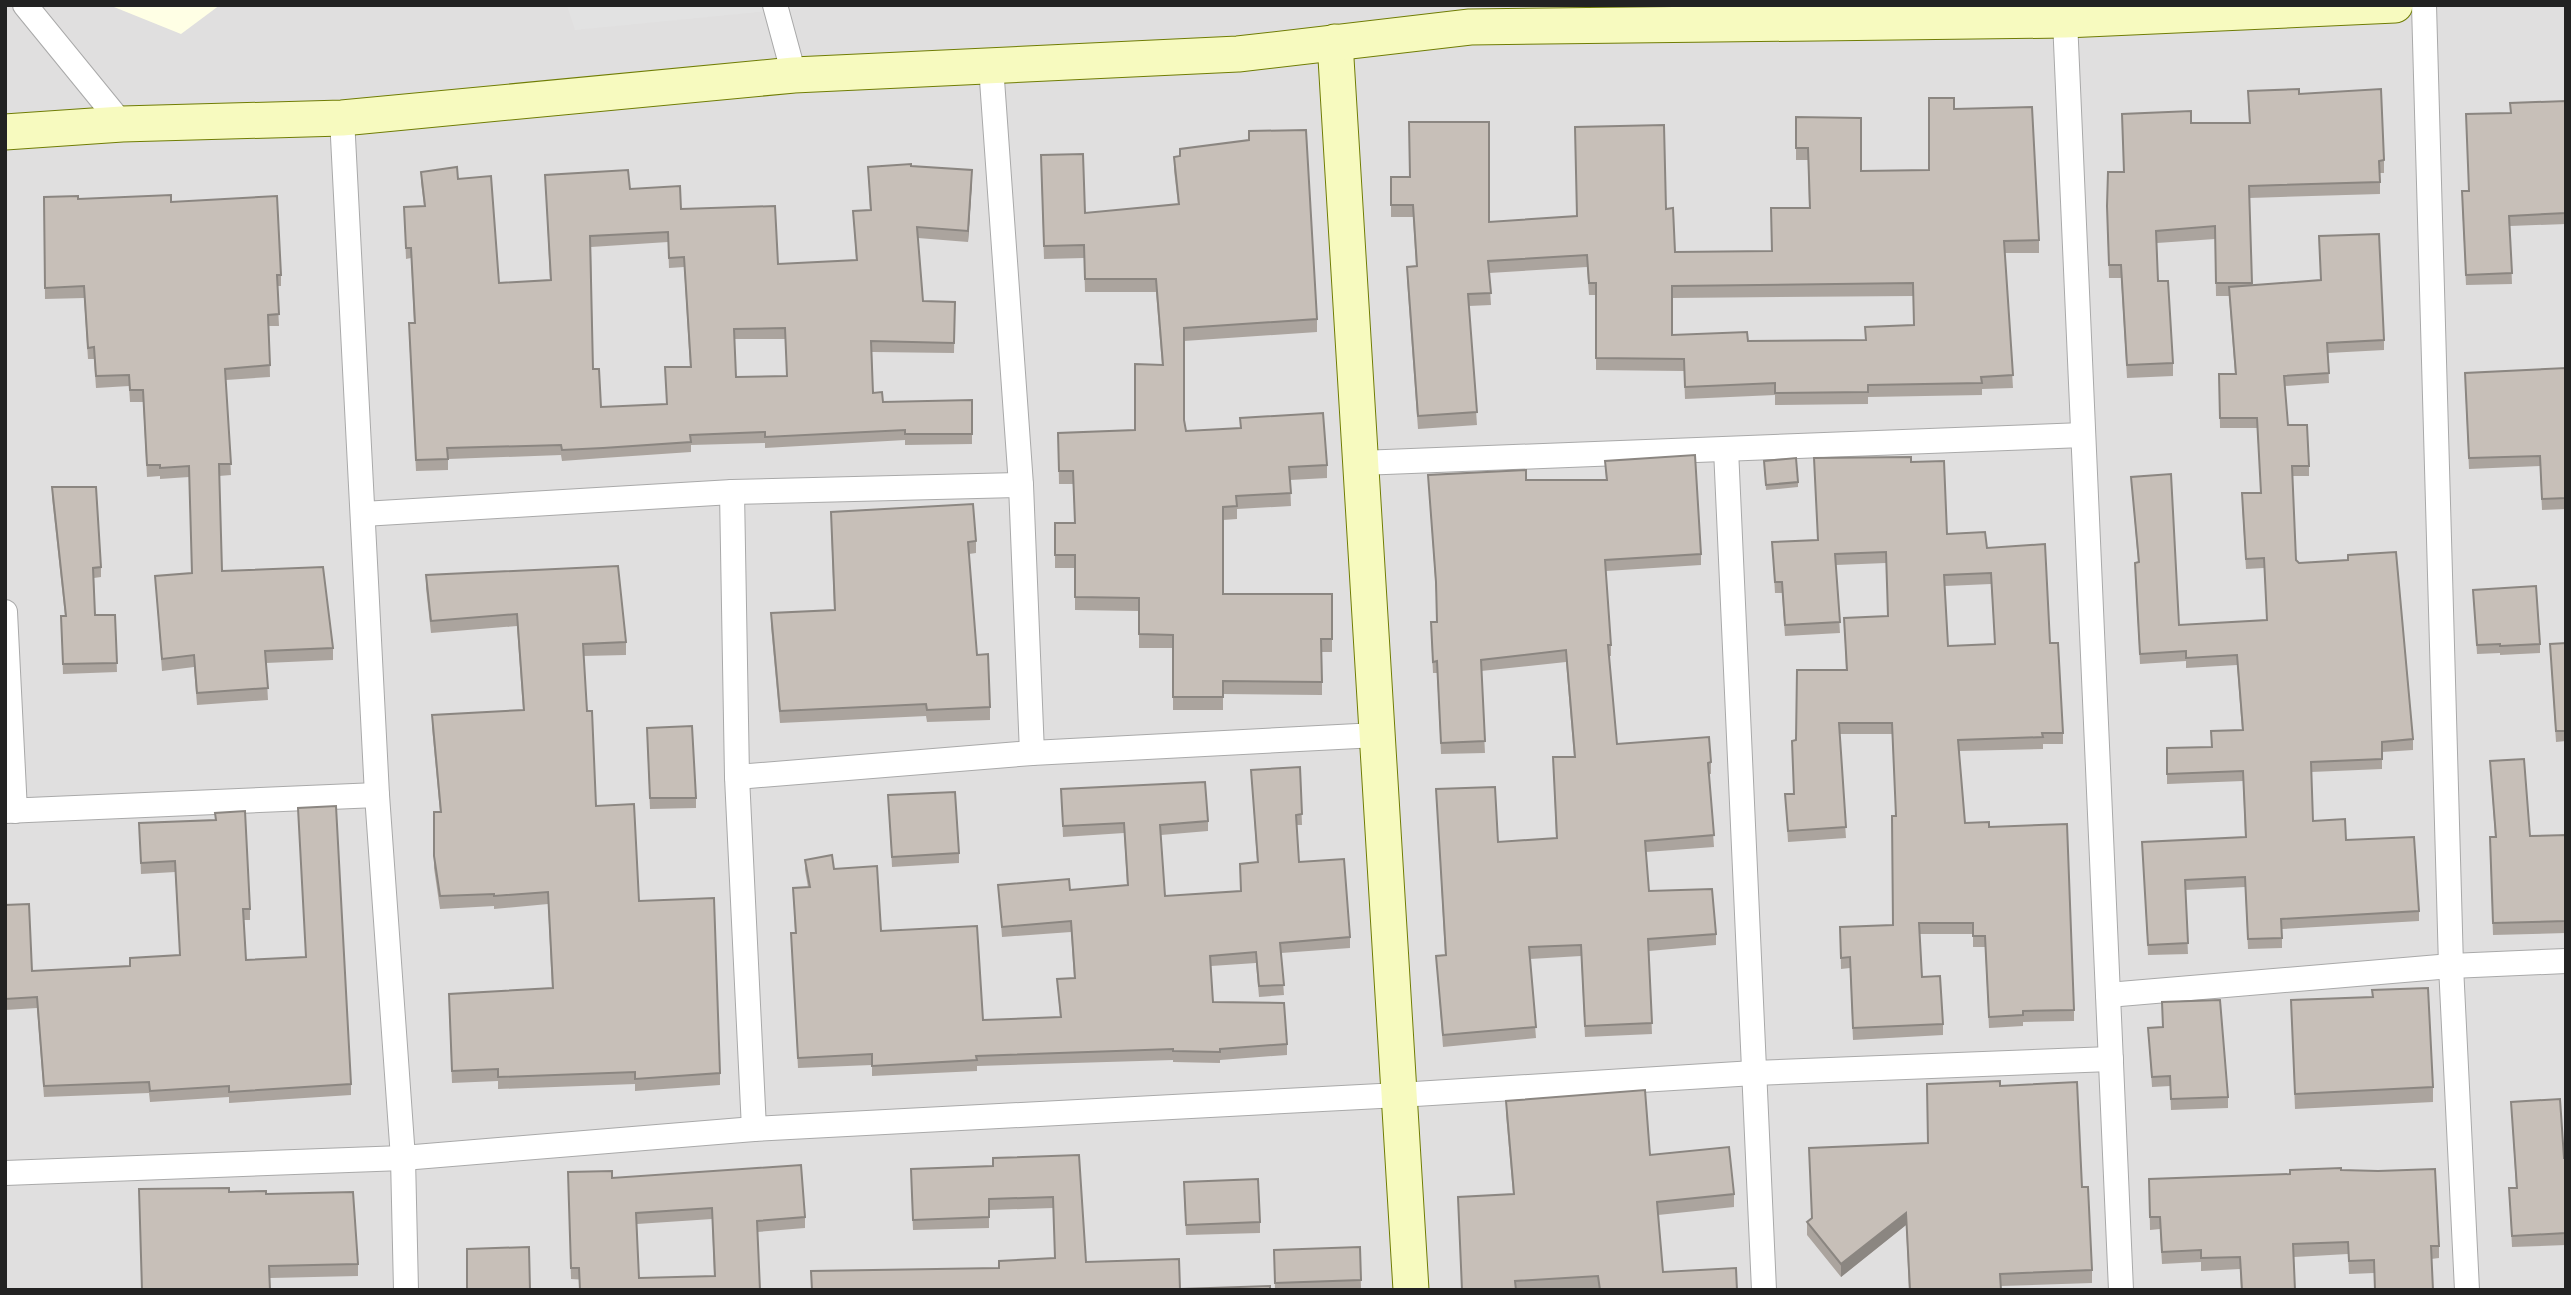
<svg xmlns="http://www.w3.org/2000/svg" width="2571" height="1295" viewBox="0 0 2571 1295" font-family="'Golos Text',sans-serif">
<rect width="100%" height="100%" fill="#f2efe9"/>
<!-- residential -->
<rect fill="#e0dfdf" x="5" y="5" width="2561" height="1285"/>
<!-- education -->
<polygon fill="#ffffe5" points="109,5 220,5 181,34"/>
<!-- parking -->
<polygon fill="#e2e2e2" points="567,5 832,5 575,30"/>
<g fill="none" stroke-linecap="round" stroke-linejoin="round">
<!-- street casing -->
<g stroke="#a9a9a9" stroke-width="26">
<g id="street">
<polyline points="25,5 122,124"/>
<polyline points="775,5 794,75"/>
<polyline points="2424,5 2451,966 2467,1290"/>
<polyline points="2065,20 2121,1290"/>
<polyline points="991,66 1021,485 1032,753"/>
<polyline points="342,118 377,795 403,1158 406,1290"/>
<polyline points="1726,449 1764,1290"/>
<polyline points="1360,463 2083,435"/>
<polyline points="732,492 737,777 754,1129"/>
<polyline points="363,514 732,492 1021,485"/>
<polyline points="5,612 15,811"/>
<polyline points="737,777 1032,753 1377,735"/>
<polyline points="5,811 377,795"/>
<polyline points="2108,995 2451,966 2566,961"/>
<polyline points="5,1173 403,1158 754,1129 1399,1095 1754,1073 2111,1059"/>
</g>
</g>
<!-- secondary casing -->
<g stroke="#707d05" stroke-width="37">
<g id="secondary">
<polyline points="1335,42 1411,1290"/>
<polyline points="5,132 122,124 342,118 794,75 1238,54 1470,27 2065,20 2395,5"/>
</g>
</g>
<!-- street -->
<use href="#street" stroke="#fff" stroke-width="24"/>
<!-- secondary -->
<use href="#secondary" stroke="#f7fabf" stroke-width="35"/>
</g>
<!-- wall -->
<g fill="#aba49e" fill-rule="evenodd">
<polygon points="2248,91 2299,94 2384,160 2384,173 2380,173 2380,194 2249,198 2252,285 2321,280 2319,236 2384,340 2384,350 2328,353 2329,383 2285,386 2288,425 2309,466 2309,476 2292,476 2296,560 2413,739 2413,750 2382,752 2382,769 2311,772 2313,821 2346,840 2419,911 2419,921 2282,929 2282,948 2248,949 2245,887 2185,890 2188,954 2148,955 2142,842 2245,837 2243,781 2167,784 2167,748 2211,747 2242,730 2237,665 2186,668 2186,661 2140,664 2135,573 2135,563 2138,562 2131,477 2179,625 2267,620 2264,568 2246,569 2242,504 2261,493 2257,428 2220,428 2219,374 2235,374 2229,296 2216,296 2215,239 2157,243 2158,281 2173,363 2173,376 2127,378 2121,278 2109,278 2107,219 2124,172 2191,123 2249,123"/>
<polygon points="2566,101 2566,224 2510,226 2512,284 2466,285 2462,202 2510,113"/>
<path d="M1954 109 2039 240V253H2005L2013 388 1982 389V395L1868 397V404L1775 405V395L1685 399 1684 371 1596 370V295H1589L1587 267 1489 273 1491 305 1469 306 1477 425 1418 429 1407 279V267L1416 266 1413 217H1391V177H1410L1489 222 1666 209 1675 252 1771 251 1809 208 1808 160H1796V117L1861 171 1929 170ZM1913 296V325L1865 340 1748 341 1672 335V298Z"/>
<polygon points="1174,157 1317,319 1317,332 1184,341 1184,420 1186,431 1240,428 1240,418 1327,465 1327,478 1290,480 1291,506 1237,509 1237,519 1223,520 1223,594 1332,594 1332,652 1322,652 1322,695 1223,694 1223,710 1173,710 1173,648 1139,648 1139,611 1075,610 1075,568 1055,568 1055,523 1075,523 1073,484 1059,484 1058,433 1135,430 1162,365 1156,292 1085,292 1084,258 1044,259 1041,168 1085,213 1178,204 1174,170"/>
<path d="M911 166 972 181 968 242 918 238 923 301 955 302 954 353 872 352 873 393 883 402 972 400V444L905 445V440L765 448V443L691 445V452L603 458 562 461 561 455 448 459V470L416 471 409 334V323H414L411 258 406 259 404 207 424 206 421 182V172L458 179 499 283 550 280 545 175 630 189 681 209 778 264 856 260 853 211 870 210 868 167ZM668 242 669 268 684 267 690 367H665L667 404 601 407 593 369 591 247ZM734 339H785L787 376 736 377Z"/>
<polygon points="44,197 78,199 171,202 281,275 281,286 277,286 279,326 269,326 270,377 226,380 231,475 219,476 222,571 333,648 333,660 266,663 268,700 197,705 194,667 162,671 155,576 192,573 189,477 160,479 160,476 147,477 143,402 130,402 129,386 96,388 94,359 88,359 84,298 45,299"/>
<polygon points="2566,368 2566,509 2542,510 2540,466 2469,469 2465,384"/>
<polygon points="1605,461 1701,554 1701,565 1606,571 1611,645 1611,656 1609,656 1617,744 1711,762 1711,774 1709,774 1714,847 1646,852 1649,891 1716,934 1716,945 1649,951 1652,1034 1585,1037 1581,956 1530,959 1536,1038 1443,1047 1436,956 1445,955 1436,789 1498,842 1556,838 1553,757 1574,757 1566,662 1481,671 1485,753 1441,754 1437,673 1433,673 1431,633 1431,622 1436,622 1436,593 1428,475 1526,480 1606,480"/>
<path d="M1911 462 1947 534 1987 548 2050 643 2063 733V744H2043V749L1959 751 1965 823 1989 827 2074 1010V1021L2023 1022V1026L1989 1028 1985 947H1973V934H1920L1922 977 1943 1024V1035L1853 1040 1850 968 1841 969 1840 927 1893 925 1896 816 1892 734H1839L1846 838 1788 842 1785 794H1794L1792 741 1796 740 1846 670 1844 618 1888 616 1886 563 1836 565 1840 633 1785 636 1782 593H1775L1772 542 1817 540ZM1991 584 1995 644 1948 646 1945 586Z"/>
<polygon points="1764,466 1798,482 1798,487 1766,490"/>
<polygon points="52,487 101,567 101,577 94,578 95,615 115,615 117,672 63,674 61,616 65,616 52,497"/>
<polygon points="831,524 976,541 976,553 969,554 977,655 990,707 990,720 927,722 926,716 780,723 771,626 771,613 834,610"/>
<polygon points="426,575 626,642 626,655 583,656 587,711 596,806 639,901 720,1073 720,1085 635,1091 635,1084 498,1089 498,1081 452,1083 449,1006 552,989 548,904 494,909 494,906 440,909 434,868 434,812 440,812 432,727 432,715 523,710 517,626 431,633 426,588"/>
<polygon points="2473,590 2540,644 2540,653 2500,655 2500,653 2477,654"/>
<polygon points="2566,643 2566,741 2556,742 2550,644"/>
<polygon points="647,738 696,798 696,808 650,809"/>
<polygon points="2490,761 2530,836 2566,835 2566,933 2493,935 2490,849 2495,837"/>
<polygon points="1300,767 1302,825 1297,825 1299,862 1350,937 1350,948 1281,953 1284,995 1259,997 1256,963 1211,966 1213,1002 1287,1044 1287,1055 1220,1060 1220,1063 1173,1062 1173,1060 977,1066 977,1071 872,1076 872,1065 798,1068 791,933 795,933 793,888 808,887 805,870 805,860 834,869 881,931 983,1020 1060,1017 1057,979 1074,978 1071,932 1002,937 998,885 1070,890 1127,885 1124,833 1063,837 1061,789 1208,821 1208,831 1161,835 1165,896 1241,891 1240,864 1257,862 1251,770"/>
<polygon points="888,795 959,853 959,863 892,867"/>
<polygon points="298,808 351,1084 351,1095 229,1103 229,1097 150,1102 149,1093 44,1097 37,1008 5,1010 5,905 32,971 130,966 130,958 180,955 175,872 141,874 139,823 250,909 250,920 244,920 246,960 306,957"/>
<polygon points="2291,1000 2433,1087 2433,1102 2295,1109"/>
<polygon points="2162,1002 2228,1097 2228,1108 2171,1110 2170,1086 2152,1087 2148,1028 2163,1027"/>
<polygon points="2000,1086 2082,1187 2092,1270 2092,1283 2001,1286 2001,1290 1909,1290 1906,1225 1841,1277 1807,1235 1807,1222 1928,1143"/>
<polygon points="1506,1101 1650,1155 1734,1194 1734,1207 1658,1215 1663,1272 1737,1290 1598,1290 1598,1289 1462,1290 1458,1197 1513,1194 1506,1114"/>
<polygon points="2511,1102 2564,1158 2566,1158 2566,1245 2512,1247 2509,1188 2516,1188"/>
<polygon points="1079,1155 1086,1262 1180,1289 811,1290 999,1268 1055,1258 1053,1208 989,1210 989,1228 913,1230 911,1179 993,1166"/>
<polygon points="2341,1170 2439,1246 2439,1258 2431,1259 2433,1290 2375,1290 2374,1273 2349,1274 2348,1254 2294,1257 2295,1290 2241,1290 2240,1269 2201,1271 2201,1262 2162,1264 2160,1229 2150,1230 2149,1179 2290,1174"/>
<path d="M568 1172 612 1178 805 1217V1228L757 1232 760 1290 571 1279ZM712 1219 714 1276 639 1278 637 1224Z"/>
<polygon points="229,1192 266,1194 358,1264 358,1276 270,1278"/>
<polygon points="1184,1192 1260,1222 1260,1233 1186,1235"/>
<polygon points="1360,1247 1361,1290 1275,1290 1274,1250"/>
</g>
<!-- shaded-wall -->
<g fill="#8b8681">
<polygon points="972,170 972,181 968,242 968,231"/>
<polygon points="1906,1213 1906,1225 1841,1277 1841,1264"/>
</g>
<!-- building -->
<g fill="#c7bfb8" stroke="#8b8681" stroke-width="2" fill-rule="evenodd">
<polygon points="2299,89 2299,94 2381,89 2384,160 2379,161 2380,182 2249,186 2252,283 2216,283 2215,226 2156,231 2158,281 2168,281 2173,363 2127,365 2121,265 2109,265 2107,206 2108,172 2124,172 2122,114 2191,111 2191,123 2250,123 2248,91"/>
<path d="M1929 98H1954V109L2032 107 2039 240 2004 241 2013 375 1981 377 1982 383 1868 385V392L1775 393V383L1685 387 1684 359 1596 358V283H1589L1587 255 1488 261 1491 293 1468 294 1477 412 1418 416 1407 267 1417 266 1413 205H1391V177H1410L1409 122H1489V222L1577 216 1575 127 1664 125 1666 209 1673 208 1675 252 1772 251 1771 208H1810L1808 148H1796V117L1861 118V171L1929 170ZM1913 283 1914 325 1865 327 1866 340 1748 341 1747 332 1672 335V286Z"/>
<polygon points="2566,101 2566,213 2509,216 2512,273 2466,275 2462,191 2469,191 2466,114 2511,113 2510,103"/>
<polygon points="1306,130 1317,319 1184,328 1184,420 1186,431 1241,428 1240,418 1323,413 1327,465 1289,467 1291,493 1236,496 1237,506 1223,507 1223,594 1332,594 1332,639 1321,639 1322,682 1223,681 1223,697 1173,697 1173,635 1139,634 1139,598 1075,597 1075,555 1055,555 1055,523 1075,523 1073,471 1059,471 1058,433 1135,430 1135,364 1163,365 1156,279 1085,279 1084,245 1044,246 1041,155 1083,154 1085,213 1179,204 1174,157 1180,156 1180,149 1249,140 1249,131"/>
<path d="M911 164V166L972 170 968 231 917 227 923 301 955 302 954 343 871 341 873 393 882 392 883 402 972 400V434H905V430L765 437V432L690 435 691 442 603 448 562 450 561 445 447 448 448 459 416 460 409 323H415L411 248H406L404 207 425 206 421 172 457 167 458 179 491 176 499 283 551 280 545 175 628 170 630 189 680 186 681 209 775 206 778 264 857 260 853 211 871 210 868 167ZM668 232 669 258 684 257 691 367H665L667 404 601 407 599 369H593L590 236ZM785 328 787 376 736 377 734 329Z"/>
<polygon points="171,195 171,202 277,196 281,275 277,275 279,314 268,315 270,365 225,369 231,464 219,464 222,571 323,567 333,648 265,651 268,688 197,693 194,655 162,659 155,576 192,573 189,466 160,468 160,465 147,465 143,390 130,390 129,375 96,376 94,347 88,348 84,286 45,288 44,197 78,196 78,199"/>
<polygon points="2379,234 2384,340 2327,343 2329,373 2284,376 2288,425 2307,425 2309,466 2292,466 2296,560 2299,563 2348,560 2348,555 2396,552 2413,739 2382,742 2382,759 2311,762 2313,821 2345,819 2346,840 2414,837 2419,911 2281,919 2282,938 2248,939 2245,877 2185,880 2188,943 2148,945 2142,842 2246,837 2243,771 2167,774 2167,748 2212,747 2211,731 2243,730 2237,655 2186,658 2186,651 2140,654 2135,563 2139,562 2131,477 2171,474 2179,625 2267,620 2264,558 2246,559 2242,493 2261,493 2257,418 2220,418 2219,374 2236,374 2229,287 2321,280 2319,236"/>
<polygon points="2566,368 2566,498 2542,499 2540,456 2469,458 2465,373"/>
<polygon points="1695,455 1701,554 1605,560 1611,645 1608,645 1617,744 1709,737 1711,762 1708,763 1714,835 1645,841 1649,891 1712,889 1716,934 1648,939 1652,1023 1585,1026 1581,945 1529,947 1536,1027 1443,1035 1436,956 1446,955 1436,789 1495,787 1498,842 1557,838 1553,757 1575,757 1566,650 1481,660 1485,741 1441,743 1437,661 1433,662 1431,622 1437,622 1436,582 1428,475 1526,470 1526,480 1607,480 1605,461"/>
<path d="M1911 457V462L1944 461 1947 534 1985 532 1987 548 2045 544 2050 643H2058L2063 733H2042L2043 737 1958 740 1965 823 1989 822V827L2067 824 2074 1010 2023 1011V1015L1989 1017 1985 936H1973V923H1919L1922 977 1940 976 1943 1024 1853 1028 1850 957 1841 958 1840 927 1893 925 1892 816H1896L1892 723H1839L1846 827 1788 831 1785 794H1794L1792 741 1796 740 1797 670H1847L1844 618 1888 616 1886 552 1835 554 1840 622 1785 625 1782 582H1775L1772 542 1818 540 1814 458ZM1991 573 1995 644 1948 646 1944 575Z"/>
<polygon points="1796,458 1798,482 1766,485 1764,461"/>
<polygon points="52,487 96,487 101,567 93,568 95,615 115,615 117,663 63,664 61,616 66,616"/>
<polygon points="973,504 976,541 968,542 977,655 988,654 990,707 927,710 926,704 780,711 771,613 835,610 831,512"/>
<polygon points="618,566 626,642 583,644 587,711 592,711 596,806 634,804 639,901 714,898 720,1073 635,1079 635,1072 498,1077 498,1069 452,1071 449,994 553,988 548,892 494,896 494,894 440,896 434,856 434,812 441,812 432,715 524,710 517,614 431,621 426,575"/>
<polygon points="2536,586 2540,644 2500,646 2500,644 2477,645 2473,590"/>
<polygon points="2566,643 2566,731 2556,731 2550,644"/>
<polygon points="692,726 696,798 650,798 647,728"/>
<polygon points="2524,759 2530,836 2566,835 2566,921 2493,923 2490,837 2496,837 2490,761"/>
<polygon points="1300,767 1302,814 1296,815 1299,862 1344,859 1350,937 1280,943 1284,985 1259,986 1256,952 1210,956 1213,1002 1284,1003 1287,1044 1220,1049 1220,1052 1173,1051 1173,1049 976,1056 977,1060 872,1066 872,1054 798,1058 791,933 796,933 793,888 810,887 805,860 832,855 834,869 877,866 881,931 977,926 983,1020 1061,1017 1057,979 1075,978 1071,921 1002,927 998,885 1069,879 1070,890 1128,885 1124,823 1063,826 1061,789 1205,782 1208,821 1160,825 1165,896 1241,891 1240,864 1258,862 1251,770"/>
<polygon points="955,792 959,853 892,857 888,795"/>
<polygon points="336,806 351,1084 229,1092 229,1086 150,1091 149,1082 44,1086 37,997 5,999 5,905 29,904 32,971 130,966 130,958 180,955 175,861 141,863 139,823 216,820 215,813 245,811 250,909 243,909 246,960 306,957 298,808"/>
<polygon points="2428,988 2433,1087 2295,1094 2291,1000 2373,997 2372,990"/>
<polygon points="2220,1000 2228,1097 2171,1099 2170,1076 2152,1077 2148,1028 2163,1027 2162,1002"/>
<polygon points="2000,1081 2000,1086 2077,1082 2082,1187 2088,1187 2092,1270 2000,1274 2001,1290 1910,1290 1906,1213 1841,1264 1807,1222 1812,1218 1809,1148 1928,1143 1927,1084"/>
<polygon points="1645,1090 1650,1155 1729,1147 1734,1194 1657,1202 1663,1272 1736,1268 1737,1290 1600,1290 1598,1276 1515,1281 1516,1290 1462,1290 1458,1197 1514,1194 1506,1101"/>
<polygon points="2560,1099 2564,1158 2566,1158 2566,1233 2512,1236 2509,1188 2517,1188 2511,1102"/>
<polygon points="1079,1155 1086,1262 1179,1259 1180,1289 1270,1286 1270,1290 812,1290 811,1271 999,1268 999,1261 1055,1258 1053,1197 989,1199 989,1217 913,1220 911,1169 993,1166 993,1158"/>
<path d="M801 1165 805 1217 757 1221 760 1290H580L579 1268H571L568 1172 612 1171V1178ZM712 1208 715 1276 639 1278 636 1213Z"/>
<polygon points="2341,1168 2341,1170 2378,1171 2435,1169 2439,1246 2431,1246 2433,1290 2375,1290 2374,1260 2349,1261 2348,1242 2293,1244 2295,1290 2242,1290 2240,1257 2201,1258 2201,1250 2162,1252 2160,1217 2150,1217 2149,1179 2290,1174 2290,1170"/>
<polygon points="1258,1179 1260,1222 1186,1225 1184,1182"/>
<polygon points="229,1188 229,1192 266,1191 266,1194 353,1192 358,1264 269,1266 270,1290 142,1290 139,1189"/>
<polygon points="529,1247 530,1290 467,1290 467,1249"/>
<polygon points="1360,1247 1361,1280 1275,1283 1274,1250"/>
</g>
<!-- border -->
<rect width="2571" height="1295" fill="none" stroke="#222222" stroke-width="14"/>
</svg>
